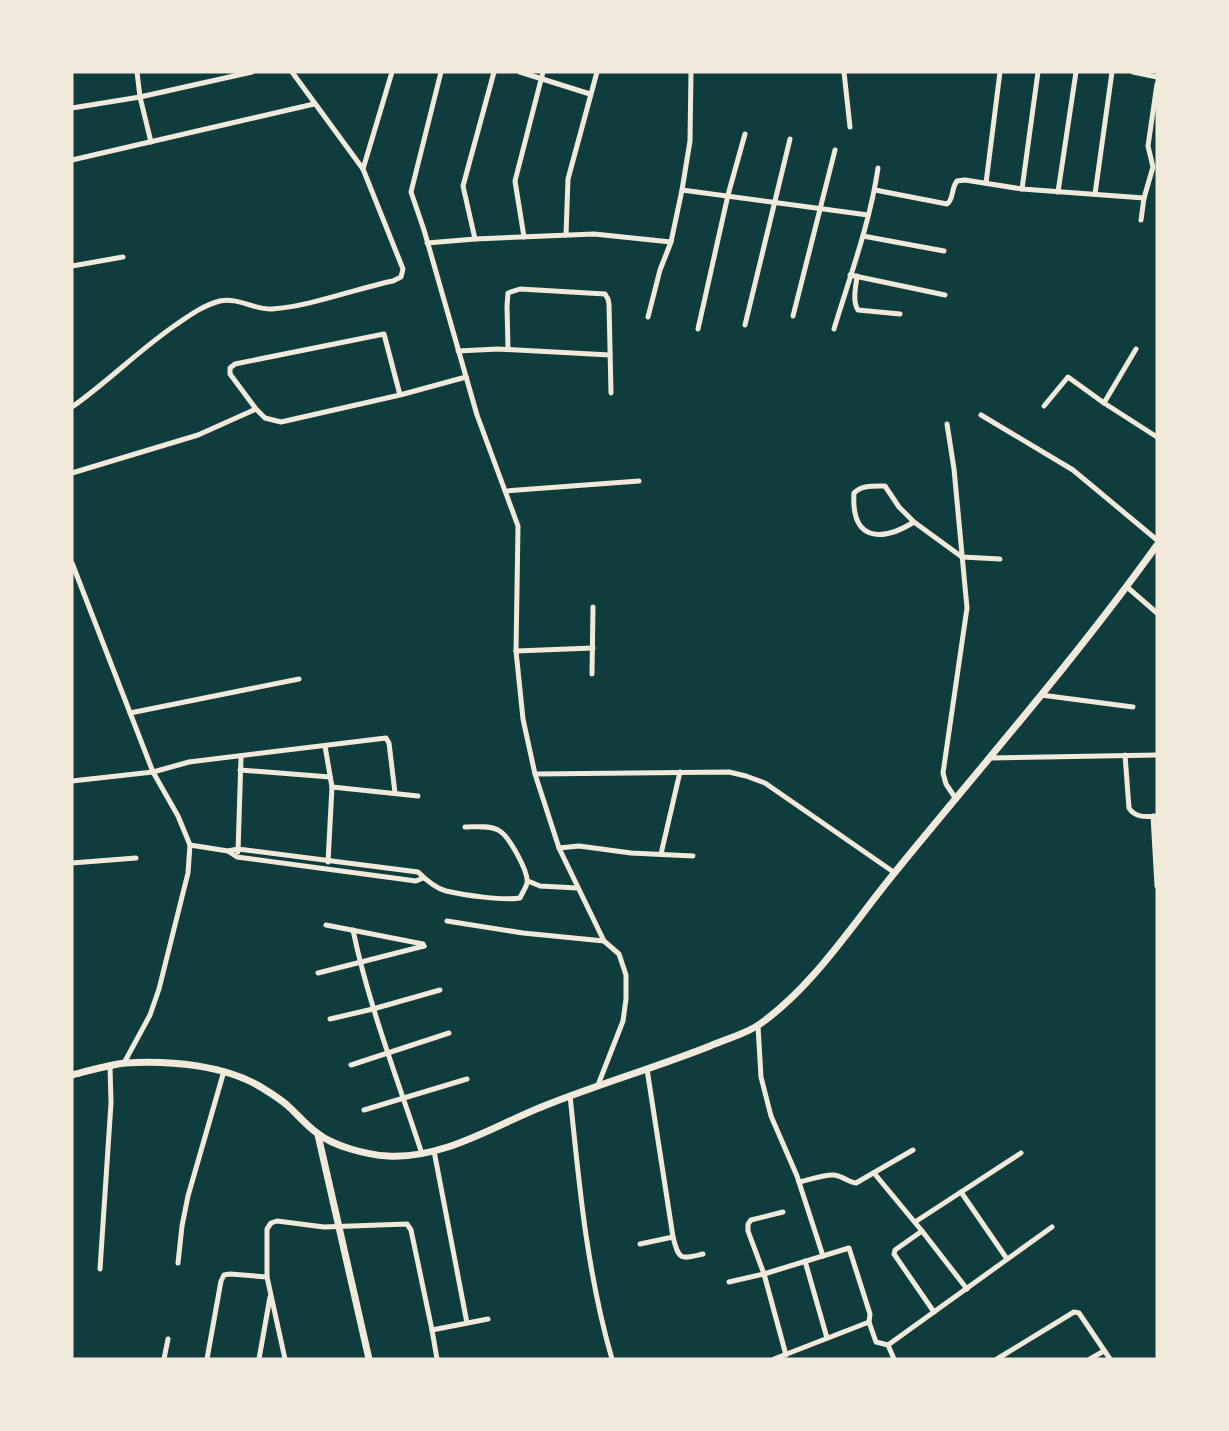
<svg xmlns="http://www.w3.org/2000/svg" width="1229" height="1431" viewBox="0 0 1229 1431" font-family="'Source Sans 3',sans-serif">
<rect width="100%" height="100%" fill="#0f3d3e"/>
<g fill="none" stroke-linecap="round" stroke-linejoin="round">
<!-- minor -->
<g stroke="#f1e9da" stroke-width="5">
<polyline points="441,72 411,192 424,230 477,415 518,526 516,651 523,719 535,774 559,848 604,941 619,954 626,975 626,999 623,1021 598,1085"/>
<polyline points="520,72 590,94"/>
<polyline points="844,72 850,127"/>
<polyline points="1133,72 1157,77"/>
<polyline points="72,108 140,97 137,72"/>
<polyline points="151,142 140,97 252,72"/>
<polyline points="72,160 314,104"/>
<polyline points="363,169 392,72"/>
<polyline points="986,183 1000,72"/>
<polyline points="1022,189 1038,72"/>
<polyline points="682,190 868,215"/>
<path d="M875 190 947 204C954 199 951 188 957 181L965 180 1022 189 1144 198"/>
<polyline points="1058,192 1076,72"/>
<polyline points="1095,194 1112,72"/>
<polyline points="1141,220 1144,198 1153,167 1148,146 1157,84"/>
<polyline points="566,235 568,179 597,72"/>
<polyline points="863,236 944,251"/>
<polyline points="524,237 515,181 543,72"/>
<polyline points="475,239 463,186 494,72"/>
<polyline points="427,243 475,239 594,234 671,242"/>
<polyline points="72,266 123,257"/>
<polyline points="850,275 945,295"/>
<path d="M857 276C856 286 852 301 858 310L900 314"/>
<polyline points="793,316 835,150"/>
<polyline points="648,317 660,270 671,242 682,190 690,141 691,72"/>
<polyline points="745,325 790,139"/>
<polyline points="698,329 728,195 745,134"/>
<path d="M834 329C850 276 870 223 878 168"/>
<polyline points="508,349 507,306 508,293 520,289 605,294 608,299 609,304 611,393"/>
<polyline points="458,351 498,349 610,355"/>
<polyline points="400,395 384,334 235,364 230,368 230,374 256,409 265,418 281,422 400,395 466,377"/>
<polyline points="1104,403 1136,349"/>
<polyline points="1044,406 1068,377 1104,403 1157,437"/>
<path d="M72 407C109 381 140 349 177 324 190 315 204 305 220 301 237 297 255 310 272 309 312 306 354 289 393 281L401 277 403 269 363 169 292 72"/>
<polyline points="981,415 1073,470 1157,540"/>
<polyline points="947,424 954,469 967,608 943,773 946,784 956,799"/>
<polyline points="72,473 198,435 256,409"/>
<polyline points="506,491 639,481"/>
<path d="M914 522 899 507 885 486C873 486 862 485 854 493 851 540 880 543 914 522L962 557 1000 559"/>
<polyline points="72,563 153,772 178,816 190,845 188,873 159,989 150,1015 124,1063"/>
<polyline points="1127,587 1157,613"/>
<polyline points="516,651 593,648"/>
<polyline points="592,674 593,607"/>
<polyline points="1041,695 1133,707"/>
<polyline points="130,713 299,679"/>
<polyline points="325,746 332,787 328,862"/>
<path d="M1125 755 1129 808C1135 818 1146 817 1157 816"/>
<polyline points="991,758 1157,755"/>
<polyline points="240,770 330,777"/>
<polyline points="535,774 729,772 746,776 765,783 895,873"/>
<polyline points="72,781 153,772 189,762 386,738 389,743 395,793"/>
<polyline points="332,787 418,796"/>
<polyline points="1153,816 1157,886"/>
<polyline points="190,845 228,851 237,857 416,881 423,878"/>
<polyline points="559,848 579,846 631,853 693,856"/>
<path d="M228 851 238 849 418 872C426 880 435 888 446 891 464 895 503 901 520 898 522 893 526 888 527 883 529 872 508 834 498 830 489 825 475 827 465 827"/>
<polyline points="238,852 241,757"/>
<polyline points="661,854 680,772"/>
<polyline points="72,863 136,858"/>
<polyline points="528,881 540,886 577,888"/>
<polyline points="447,921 523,933 604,941"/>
<polyline points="326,925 423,944 424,946"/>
<path d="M353 930C369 1007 398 1080 422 1154"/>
<polyline points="318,973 424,946"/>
<polyline points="330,1019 373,1009 440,990"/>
<polyline points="758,1026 761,1077 771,1116 797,1176 823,1256"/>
<polyline points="351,1065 449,1033"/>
<path d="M570 1095C579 1184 587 1273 612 1359"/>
<polyline points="364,1110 467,1079"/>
<polyline points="434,1151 467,1323"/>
<polyline points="874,1173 922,1231 967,1289"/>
<path d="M799 1182C810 1180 824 1174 834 1175 843 1176 848 1182 856 1183L913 1150"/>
<polyline points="961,1192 1007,1259"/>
<polyline points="783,1212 751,1220 748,1224 748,1231 764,1274 786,1355"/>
<polyline points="915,1222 1021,1153"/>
<polyline points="922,1231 895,1250 894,1254 934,1312"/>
<path d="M673 1237C679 1261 681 1259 703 1254"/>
<polyline points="640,1244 673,1237 647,1069"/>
<polyline points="805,1261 827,1338"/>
<polyline points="178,1263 182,1226 188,1196 224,1071"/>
<polyline points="100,1269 111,1103 110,1066"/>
<polyline points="729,1282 764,1274 849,1248 870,1314 869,1322 876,1342 888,1345 1052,1227"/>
<polyline points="432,1330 488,1319"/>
<polyline points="888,1345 894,1359"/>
<polyline points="164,1359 168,1339"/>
<polyline points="207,1359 221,1281 224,1275 230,1274 267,1277"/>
<polyline points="259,1359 270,1297"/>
<polyline points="285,1359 267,1277 267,1229 271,1223 277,1221 324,1227 407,1224 411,1230 432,1330 437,1359"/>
<polyline points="774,1359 869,1322"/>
<polyline points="997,1359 1074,1312 1079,1313 1110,1359"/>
<polyline points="1090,1359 1104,1351"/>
</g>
<!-- tertiary -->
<g stroke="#f1e9da" stroke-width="7">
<path d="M72 1075C89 1071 107 1065 125 1063 169 1060 227 1065 264 1089 272 1094 280 1099 287 1105 297 1114 306 1125 317 1133 333 1146 367 1155 388 1156 446 1159 496 1124 549 1104 602 1083 657 1067 710 1046 726 1039 746 1034 760 1024 814 986 854 922 896 871 984 763 1076 658 1157 545"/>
<polyline points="318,1135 369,1359"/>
</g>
</g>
<!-- border -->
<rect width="1229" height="1431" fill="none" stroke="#f1e9da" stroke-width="147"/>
</svg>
